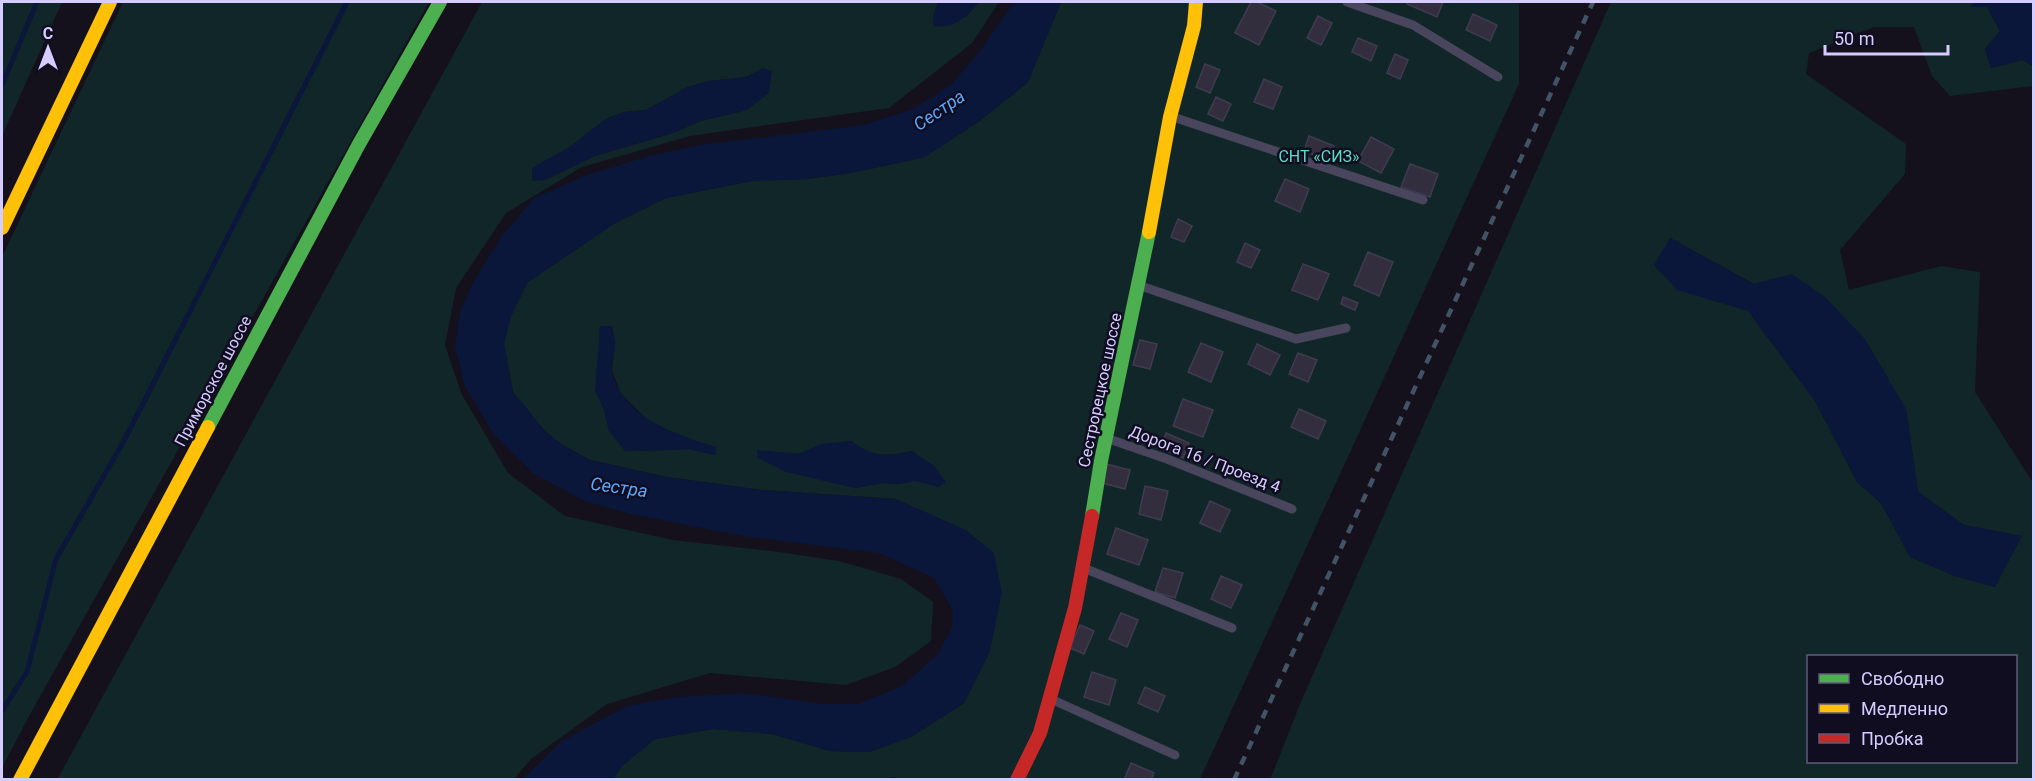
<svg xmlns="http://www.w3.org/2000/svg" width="2035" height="781" viewBox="0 0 2035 781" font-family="Roboto,sans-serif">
<rect width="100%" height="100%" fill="#14111c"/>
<!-- green -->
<g fill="#112628" fill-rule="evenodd">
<polygon points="2,2 62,2 2,136"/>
<polygon points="123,2 429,2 29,716 2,768 2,257"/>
<path d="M482 2H938L933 17H966L979 2H999L972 43 889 108 690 136 582 167 506 213 456 288 445 345 462 395 508 473 565 516 673 540 779 552 839 561 901 579 933 602 931 641 895 667 846 685 710 673 607 704 531 759 514 779 57 780ZM763 68 747 110 700 121 673 133 595 156 545 180 571 146 606 119 624 112 646 110 688 87 709 81 746 77Z"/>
<path d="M1061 2H1519V84L1200 779 900 780 894 777 880 780 613 779 622 766 655 739 713 729 772 734 830 751 869 752 911 737 964 703 990 651 896 499 761 490 667 477 590 460 561 444 545 431 513 392 504 344 511 316 528 282 615 223 666 198 752 181 806 179 851 173 925 157 981 120 1028 82ZM612 326 615 343 612 370 621 394 649 421 716 455 688 449 642 451 609 431 604 409 595 391ZM851 441C871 457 887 457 912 451L939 487 915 480 899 484 882 483 855 488 757 451 798 454Z"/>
<path d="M1611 2H1975L1971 6 1987 7 2000 31 1985 49 1991 68 2022 60 2033 66V86L1950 96 1932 76 1914 27H1874L1809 53 1806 74 1906 144 1905 174 1840 250 1849 290 1941 266 1980 272 1975 392 2033 483V779L1270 780 1300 704ZM1670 238 1754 284 1906 409 1918 492 1964 525 2021 536 1995 587 1955 576 1910 557 1881 503 1857 482 1815 401 1748 311ZM1808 656H2016V762H1808Z"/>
</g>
<!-- water -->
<g fill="#0a173a">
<path d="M938 2H979C967 17 954 29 934 26L933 17Z"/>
<polygon points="1014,2 1061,2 1028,82 981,120 925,157 851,173 806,179 752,181 666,198 615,223 528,282 511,316 504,344 513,392 545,431 561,444 590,460 667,477 761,490 896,499 966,530 994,553 1002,593 990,651 964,703 911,737 869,752 830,751 772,734 713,729 655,739 622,766 613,779 523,779 562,741 627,706 678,697 743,693 824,704 858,704 902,686 938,654 952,628 953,611 934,578 879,553 743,536 631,514 584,501 533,473 494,435 465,386 455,347 460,312 472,284 502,236 534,198 584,176 649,156 700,145 864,125 913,109 952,84 980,51"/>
<polygon points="1975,2 2033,2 2033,66 2022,60 1991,68 1985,49 2000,31 1987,7 1970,7"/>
<polygon points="763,68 772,71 769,93 747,110 700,121 673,133 595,156 545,180 532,181 532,168 571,146 606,119 624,112 646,110 688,87 709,81 746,77"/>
<polygon points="1670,238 1753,284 1792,274 1825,297 1865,339 1906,409 1918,492 1964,525 2022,536 1995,587 1955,576 1910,557 1881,503 1857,482 1815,401 1748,311 1677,290 1654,265"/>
<path d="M600 326H612C613 332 615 338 615 344 615 353 610 363 612 372 624 419 676 434 716 447V455L688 449 625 451 609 431 604 409 595 391Z"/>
<path d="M851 441C871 457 887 457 912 451L934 466 946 482 939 487 915 481 899 484 882 483 855 488 786 472 758 458 757 450 798 454 821 444Z"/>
</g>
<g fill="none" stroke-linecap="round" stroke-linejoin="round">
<!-- stream -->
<g stroke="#0a173a" stroke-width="5">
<polyline points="2,85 37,2"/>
<polyline points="2,711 27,672 56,559 125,439 347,2"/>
</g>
</g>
<!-- building -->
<g fill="#322e3e" stroke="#403b50" stroke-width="1.5">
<polygon points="1251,2 1257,2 1276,11 1259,45 1235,33"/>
<polygon points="1408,2 1443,2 1437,17 1407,4"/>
<polygon points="1473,14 1497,25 1490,41 1466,30"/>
<polygon points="1318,16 1332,23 1321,45 1307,38"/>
<polygon points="1358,38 1377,46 1371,61 1352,52"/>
<polygon points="1395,54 1408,60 1400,79 1387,73"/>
<polygon points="1205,64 1220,70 1210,93 1196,87"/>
<polygon points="1264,79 1282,87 1273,109 1254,102"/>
<polygon points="1216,97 1231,104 1223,121 1208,114"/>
<polygon points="1309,136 1334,146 1328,160 1304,151"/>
<polygon points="1371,137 1394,149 1381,173 1358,161"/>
<polygon points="1410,164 1438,174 1430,197 1401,187"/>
<polygon points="1285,179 1309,189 1300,212 1275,201"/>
<polygon points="1178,219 1192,226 1184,242 1171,237"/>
<polygon points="1245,243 1260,250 1251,268 1237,262"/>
<polygon points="1368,252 1393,262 1379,296 1354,285"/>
<polygon points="1303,264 1329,274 1318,300 1292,290"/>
<polygon points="1343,297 1358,303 1355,310 1341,304"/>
<polygon points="1140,340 1157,344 1150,369 1133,365"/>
<polygon points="1201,343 1223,352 1211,382 1188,372"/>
<polygon points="1257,344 1280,355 1270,375 1248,364"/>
<polygon points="1298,353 1317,360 1308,382 1289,374"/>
<polygon points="1183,399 1213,410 1203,437 1173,426"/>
<polygon points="1299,409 1326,421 1318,439 1291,427"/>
<polygon points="1166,433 1189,443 1183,458 1160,448"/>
<polygon points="1106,464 1130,470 1125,489 1102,483"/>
<polygon points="1145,486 1168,491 1161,520 1139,514"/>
<polygon points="1210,501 1230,510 1220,532 1200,523"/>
<polygon points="1116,528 1148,540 1139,565 1107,554"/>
<polygon points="1163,568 1183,573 1175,598 1155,592"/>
<polygon points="1221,576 1242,585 1231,608 1211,599"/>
<polygon points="1121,613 1138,620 1127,647 1109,639"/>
<polygon points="1080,625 1094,631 1084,654 1070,648"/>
<polygon points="1092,672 1116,680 1109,705 1084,697"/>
<polygon points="1145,687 1165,696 1158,712 1138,703"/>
<polygon points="1131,763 1154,773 1151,780 1124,780"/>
</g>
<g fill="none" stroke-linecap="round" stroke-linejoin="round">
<!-- lane -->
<g stroke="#48455d" stroke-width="9">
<polyline points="1347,2 1413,25 1498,77"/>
<polyline points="1173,117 1423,200"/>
<polyline points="1141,286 1296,339 1346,328"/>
<polyline points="1109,439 1167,459 1292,509"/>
<polyline points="1086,569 1232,628"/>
<polyline points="1053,700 1175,755"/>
</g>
<!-- fast -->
<g stroke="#4caf50" stroke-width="14">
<polyline points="208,427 359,144 440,2"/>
<polyline points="1092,516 1101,461 1149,232"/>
</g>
<!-- slow -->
<g stroke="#ffc107" stroke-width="14">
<polyline points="2,228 110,2"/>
<polyline points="1149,232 1170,117 1194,26 1196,2"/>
<polyline points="20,780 208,427"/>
</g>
<!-- jam -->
<polyline stroke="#c62828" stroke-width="14" points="1017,780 1040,733 1075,608 1092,516"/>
<!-- rail -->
<polyline stroke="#425366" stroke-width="4.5" stroke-dasharray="9 8" stroke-linecap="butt" points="1234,780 1593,2"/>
</g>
<g text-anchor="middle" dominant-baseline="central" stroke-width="5" stroke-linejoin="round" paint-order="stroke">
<!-- park labels -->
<g font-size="16" fill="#58dfc6" stroke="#110d20">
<text x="1319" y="156">СНТ «СИЗ»</text>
</g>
<!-- street labels -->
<g font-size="16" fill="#d5ccff" stroke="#110d20">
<text transform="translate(213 381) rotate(-62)">Приморское шоссе</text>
<text transform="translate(1100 390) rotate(-78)">Сестрорецкое шоссе</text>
<text transform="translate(1205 459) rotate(21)">Дорога 16 / Проезд 4</text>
</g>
<!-- water labels -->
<g font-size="18" font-style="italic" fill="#5aa8ff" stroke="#110d20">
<text transform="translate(939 110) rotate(-34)">Сестра</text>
<text transform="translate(619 487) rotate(8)">Сестра</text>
</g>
</g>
<!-- border -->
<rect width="2035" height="781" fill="none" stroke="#d5ccff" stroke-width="6"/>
<!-- legend -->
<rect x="1807" y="655" width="210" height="108" fill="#110d20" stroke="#5f5979" stroke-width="1.5"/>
<rect x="1819" y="674" width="30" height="9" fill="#4caf50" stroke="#5f5979" stroke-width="1.5"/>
<text x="1861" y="685" font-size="18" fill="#d5ccff">Свободно</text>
<rect x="1819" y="704" width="30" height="9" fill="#ffc107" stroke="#5f5979" stroke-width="1.5"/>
<text x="1861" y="715" font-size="18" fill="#d5ccff">Медленно</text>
<rect x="1819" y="734" width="30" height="9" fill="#c62828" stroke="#5f5979" stroke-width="1.5"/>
<text x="1861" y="745" font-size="18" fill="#d5ccff">Пробка</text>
<!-- north arrow -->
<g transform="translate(48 48)" stroke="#110d20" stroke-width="4.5" paint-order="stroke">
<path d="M0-4.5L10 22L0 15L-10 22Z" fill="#d5ccff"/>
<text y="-9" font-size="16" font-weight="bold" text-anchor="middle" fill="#d5ccff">С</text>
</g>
<!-- scale -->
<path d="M1825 45v9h123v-9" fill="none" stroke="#d5ccff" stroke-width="3"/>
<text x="1834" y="45" font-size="18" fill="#d5ccff" stroke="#110d20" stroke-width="4.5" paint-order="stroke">50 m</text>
</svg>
